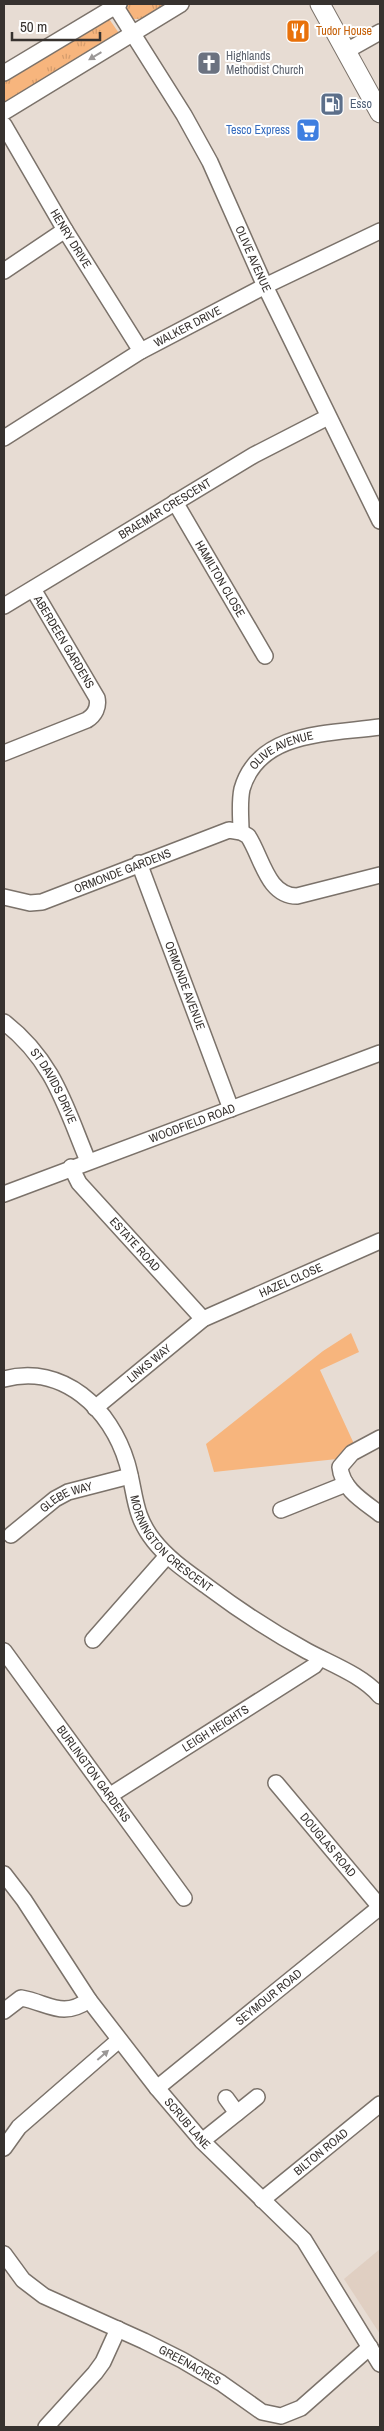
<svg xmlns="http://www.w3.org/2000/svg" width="384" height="2431" viewBox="0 0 384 2431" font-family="'Archivo Narrow',sans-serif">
<defs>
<pattern id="grass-tufts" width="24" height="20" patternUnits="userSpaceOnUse" patternTransform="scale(1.25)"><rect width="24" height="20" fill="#f7b57d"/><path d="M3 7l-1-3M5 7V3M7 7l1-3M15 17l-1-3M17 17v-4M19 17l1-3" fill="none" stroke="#d49c6c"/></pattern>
</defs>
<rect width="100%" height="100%" fill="#e7dcd3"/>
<!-- built -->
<polygon fill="#e0cfc2" points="380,2249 380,2334 344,2279"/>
<!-- grass -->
<g fill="url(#grass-tufts)">
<path d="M128 4H166C154 11 135 29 126 12Z"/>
<polygon points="107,16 121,36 4,110 4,75"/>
</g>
<!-- park -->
<polygon fill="#f7b57d" points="351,1333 359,1352 320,1370 355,1446 337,1459 214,1472 206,1444 323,1351"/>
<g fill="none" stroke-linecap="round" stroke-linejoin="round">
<!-- minor casing -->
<g stroke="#7b726a" stroke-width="18">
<g id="minor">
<path id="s1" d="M114 4 184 115 210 162 265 286 380 521"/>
<polyline points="348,50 380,32"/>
<polyline points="4,73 119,4"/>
<polyline points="4,112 181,4"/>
<path id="s2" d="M4 125 65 230 141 351"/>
<polyline points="4,271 65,230"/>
<path id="s3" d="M4 438 141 351 265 286 380 231"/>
<path id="s4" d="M175 502 265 656"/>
<path id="s5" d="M4 606 254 455 328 417"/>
<path d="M4 753 87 720C95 715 99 707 97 698L33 589"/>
<path id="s6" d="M241 832C241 818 239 803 242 789 259 730 331 734 380 727"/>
<path id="s7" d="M139 863 231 1109"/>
<path id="s8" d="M4 897 30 903 42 902 229 830 241 832 248 836C262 857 267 896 297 896L380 875"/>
<path id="s9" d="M4 1022C54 1061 65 1106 88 1161"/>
<path id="s10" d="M71 1167 79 1183 203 1319"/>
<path id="s11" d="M4 1194 380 1053"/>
<path id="s12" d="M4 1379C63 1363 111 1409 127 1463 136 1494 133 1515 154 1541 169 1560 189 1573 208 1587 240 1611 272 1632 307 1651 331 1664 362 1675 380 1696"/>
<path id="s13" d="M95 1408 203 1319 380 1241"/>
<path d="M380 1438 352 1453 340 1467C342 1489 363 1501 380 1514"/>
<polyline points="281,1510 346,1484"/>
<path id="s14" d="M11 1535 55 1499 68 1492 130 1476"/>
<polyline points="93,1640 167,1556"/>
<path id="s15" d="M4 1651 184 1898"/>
<path id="s16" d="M276 1783 380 1907"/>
<path id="s17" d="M109 1796 314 1666 320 1658"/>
<path id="s18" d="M4 1874 24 1900 89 2000 157 2088 202 2141 304 2240 380 2364"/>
<path d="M4 2011 21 1998C49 2003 62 2019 89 2000"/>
<path id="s19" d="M157 2088 380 1907"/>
<polyline points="226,2098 237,2113"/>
<polyline points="202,2141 257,2097"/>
<polyline points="4,2148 19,2127 119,2040"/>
<path id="s20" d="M262 2200 380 2104"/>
<path id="s21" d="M4 2254 23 2280 44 2296 144 2341 182 2360 221 2383 262 2412 281 2416 301 2408 370 2347"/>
<polyline points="46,2427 95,2373 103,2362 118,2329"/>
</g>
</g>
<!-- major casing -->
<g stroke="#7b726a" stroke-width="21">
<polyline id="major" points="320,4 380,113"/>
</g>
<!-- minor -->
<use href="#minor" stroke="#fff" stroke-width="15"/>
<!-- major -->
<use href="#major" stroke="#fff" stroke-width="19"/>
</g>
<!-- one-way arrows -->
<defs><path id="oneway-solid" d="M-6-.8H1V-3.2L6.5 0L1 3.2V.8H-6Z" transform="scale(1.25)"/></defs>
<g fill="#9b9897">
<use href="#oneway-solid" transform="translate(95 56) rotate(149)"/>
<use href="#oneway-solid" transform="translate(103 2055) rotate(-41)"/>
</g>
<!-- icons -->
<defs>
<g id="restaurant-square" transform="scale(1.25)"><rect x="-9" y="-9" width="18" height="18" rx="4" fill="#e8710a" stroke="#fff"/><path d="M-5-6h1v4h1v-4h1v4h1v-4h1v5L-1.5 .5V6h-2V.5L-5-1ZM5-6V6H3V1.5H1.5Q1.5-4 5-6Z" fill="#fff"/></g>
<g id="church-square" transform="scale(1.25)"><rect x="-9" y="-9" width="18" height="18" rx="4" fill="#6b7280" stroke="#fff"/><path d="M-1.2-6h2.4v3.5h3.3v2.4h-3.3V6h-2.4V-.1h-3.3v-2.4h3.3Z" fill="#fff"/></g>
<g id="fuel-square" transform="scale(1.25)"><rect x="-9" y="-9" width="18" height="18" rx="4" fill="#5c6f8a" stroke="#fff"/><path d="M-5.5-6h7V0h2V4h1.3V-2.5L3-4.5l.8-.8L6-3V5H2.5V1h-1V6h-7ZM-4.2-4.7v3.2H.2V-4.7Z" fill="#fff"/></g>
<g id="supermarket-square" transform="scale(1.25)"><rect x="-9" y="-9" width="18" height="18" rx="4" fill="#3f7fe0" stroke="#fff"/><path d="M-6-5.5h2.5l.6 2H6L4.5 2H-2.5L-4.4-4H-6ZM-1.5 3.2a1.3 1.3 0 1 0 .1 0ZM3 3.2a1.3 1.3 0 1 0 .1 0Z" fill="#fff"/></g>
</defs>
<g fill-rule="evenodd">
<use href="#restaurant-square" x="298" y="31"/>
<use href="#church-square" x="209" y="63"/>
<use href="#fuel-square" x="332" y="104"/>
<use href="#supermarket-square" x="308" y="130"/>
</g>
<g text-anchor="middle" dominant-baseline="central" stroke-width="4" stroke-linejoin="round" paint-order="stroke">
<!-- food labels -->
<g font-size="12" fill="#c56008" stroke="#fff" text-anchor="start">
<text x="316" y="31">Tudor House</text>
</g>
<!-- worship labels -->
<g font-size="12" fill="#5b616d" stroke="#fff" text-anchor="start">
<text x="226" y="56">Highlands<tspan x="226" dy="14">Methodist Church</tspan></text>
</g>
<!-- service labels -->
<g font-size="12" fill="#4e5e75" stroke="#fff" text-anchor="start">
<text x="350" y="104">Esso</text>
</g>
<!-- shop labels -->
<g font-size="12" fill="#366cbe" stroke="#fff" text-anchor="end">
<text x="290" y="130">Tesco Express</text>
</g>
<!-- street labels -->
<g font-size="12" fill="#37322f" stroke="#fff">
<text stroke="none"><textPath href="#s2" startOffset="132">HENRY DRIVE</textPath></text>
<text stroke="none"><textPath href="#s1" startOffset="291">OLIVE AVENUE</textPath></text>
<text stroke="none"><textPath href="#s3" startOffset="215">WALKER DRIVE</textPath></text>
<text stroke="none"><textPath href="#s5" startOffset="188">BRAEMAR CRESCENT</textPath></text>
<text stroke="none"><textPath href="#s4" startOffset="89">HAMILTON CLOSE</textPath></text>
<text transform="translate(64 642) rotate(59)">ABERDEEN GARDENS</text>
<text stroke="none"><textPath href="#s6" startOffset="102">OLIVE AVENUE</textPath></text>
<text stroke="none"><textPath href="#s8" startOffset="125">ORMONDE GARDENS</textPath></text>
<text stroke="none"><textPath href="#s7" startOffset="131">ORMONDE AVENUE</textPath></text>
<text stroke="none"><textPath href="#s9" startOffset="82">ST DAVIDS DRIVE</textPath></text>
<text stroke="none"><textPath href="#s11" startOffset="201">WOODFIELD ROAD</textPath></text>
<text stroke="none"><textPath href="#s10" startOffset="101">ESTATE ROAD</textPath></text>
<text stroke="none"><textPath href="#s13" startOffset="236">HAZEL CLOSE</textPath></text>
<text stroke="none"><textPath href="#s13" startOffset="70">LINKS WAY</textPath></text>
<text stroke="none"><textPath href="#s14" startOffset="68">GLEBE WAY</textPath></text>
<text stroke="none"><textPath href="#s12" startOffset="261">MORNINGTON CRESCENT</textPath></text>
<text stroke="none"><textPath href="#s17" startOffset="126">LEIGH HEIGHTS</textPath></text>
<text stroke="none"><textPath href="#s15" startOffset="152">BURLINGTON GARDENS</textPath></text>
<text stroke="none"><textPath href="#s16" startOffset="81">DOUGLAS ROAD</textPath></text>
<text stroke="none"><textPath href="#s19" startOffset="144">SEYMOUR ROAD</textPath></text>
<text stroke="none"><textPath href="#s18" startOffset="310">SCRUB LANE</textPath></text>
<text stroke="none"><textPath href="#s20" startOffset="76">BILTON ROAD</textPath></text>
<text stroke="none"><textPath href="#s21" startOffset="220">GREENACRES</textPath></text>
</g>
</g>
<!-- border -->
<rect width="384" height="2431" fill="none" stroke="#37322f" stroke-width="10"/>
<!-- scale -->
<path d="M12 32v8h88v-8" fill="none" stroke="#37322f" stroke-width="2.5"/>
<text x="20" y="32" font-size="15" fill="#37322f" stroke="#ffffff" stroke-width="4" paint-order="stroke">50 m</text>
</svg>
